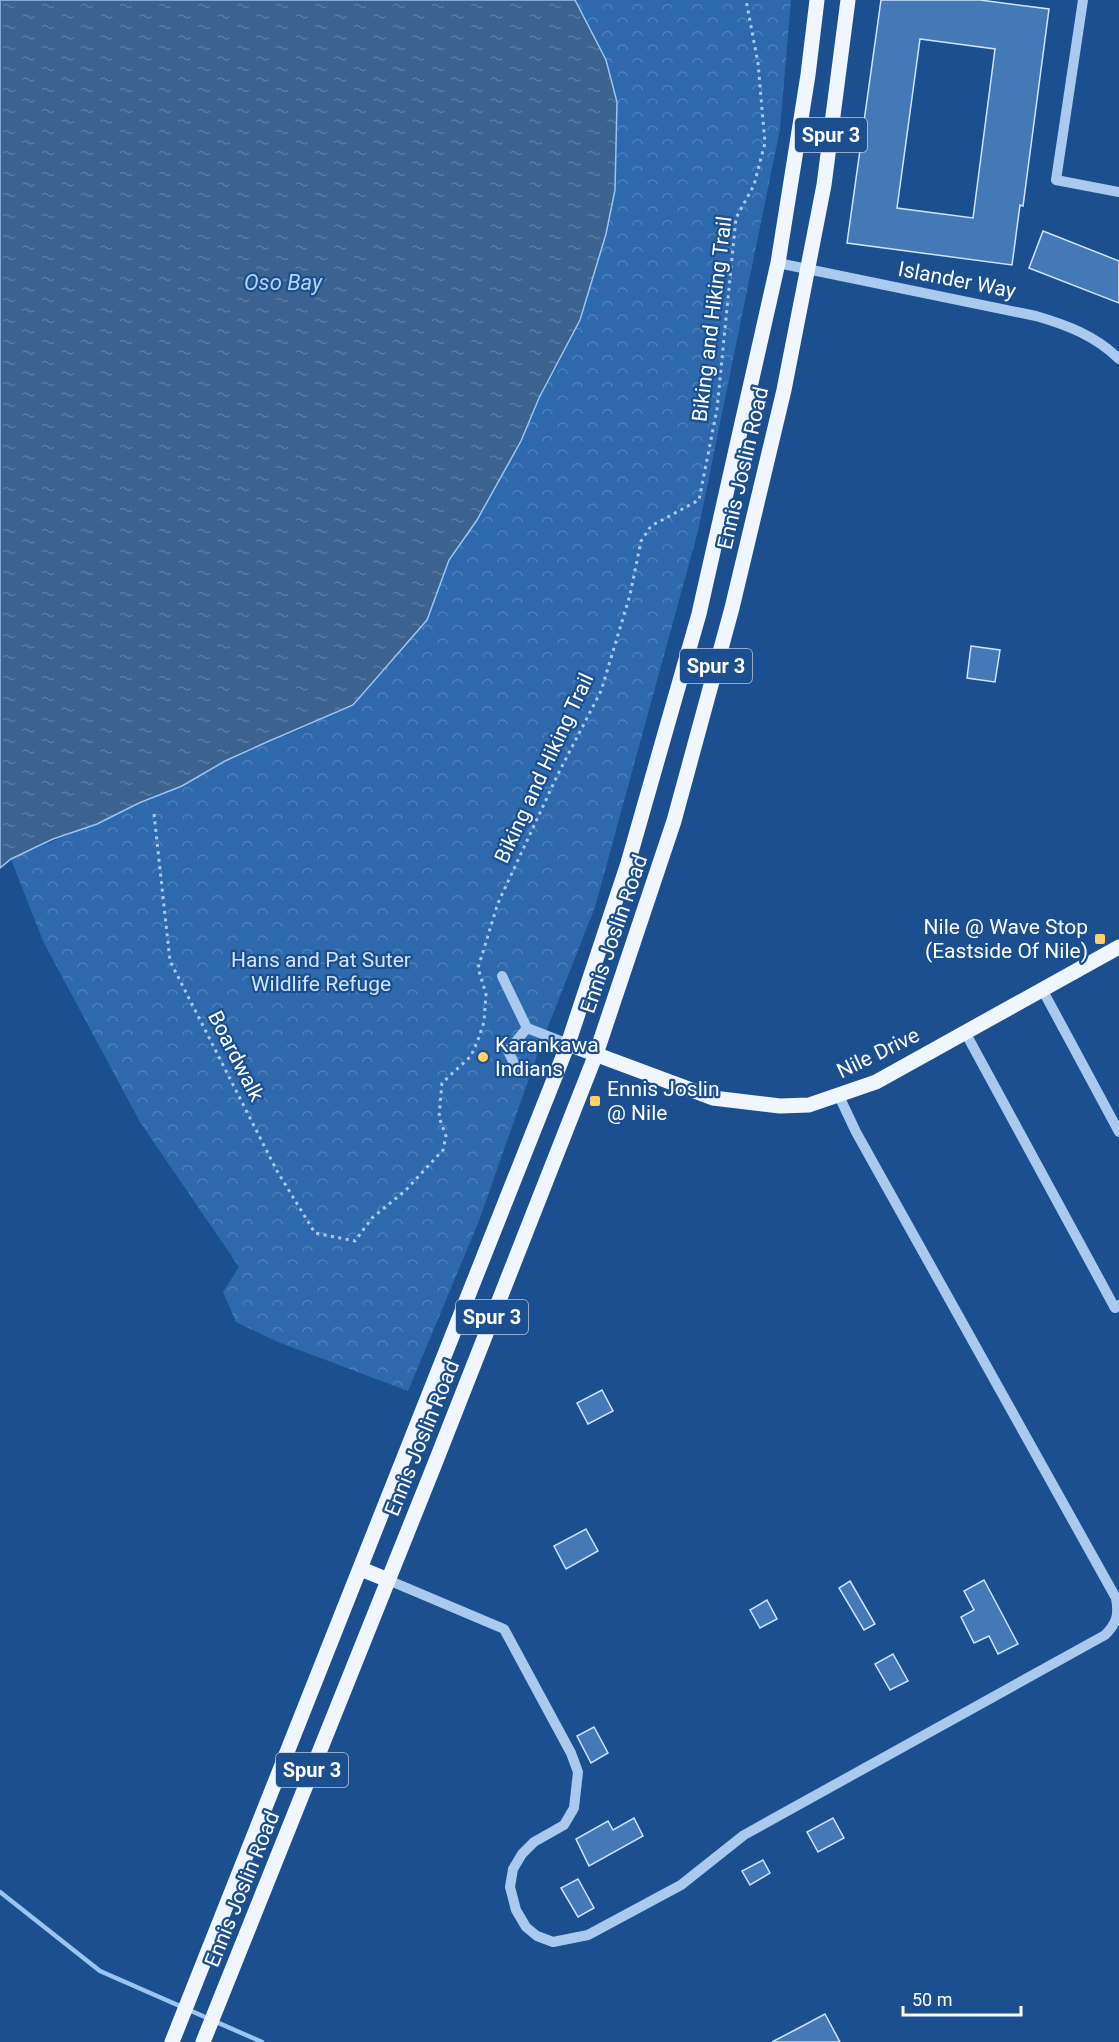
<svg xmlns="http://www.w3.org/2000/svg" width="1119" height="2042" viewBox="0 0 1119 2042" font-family="Roboto,sans-serif">
<defs>
<pattern id="park-crowns" width="20" height="18" patternUnits="userSpaceOnUse" patternTransform="scale(1.5)"><rect width="20" height="18" fill="#2e69ad"/><path d="M2 6a3 3 0 1 1 6 0M12 15a3 3 0 1 1 6 0" fill="none" stroke="#4d80b9"/></pattern>
<pattern id="water-ripples" width="26" height="14" patternUnits="userSpaceOnUse" patternTransform="scale(1.5)"><rect width="26" height="14" fill="#3c6290"/><path d="M2 4q2-2 4 0t4 0M15 11q2-2 4 0t4 0" fill="none" stroke="#597aa1"/></pattern>
</defs>
<rect width="100%" height="100%" fill="#1b4f8f"/>
<!-- park -->
<polygon fill="url(#park-crowns)" points="575,0 791,0 780,129 698,531 595,907 540,1047 479,1221 408,1391 278,1342 236,1322 223,1292 239,1267 140,1122 43,941 11,859 182,786 225,761 310,725 427,620 449,560 477,520 521,441 539,398 560,360 606,234 615,190 617,102 606,60"/>
<!-- water -->
<polygon fill="url(#water-ripples)" stroke="#9cc4f0" stroke-width="1.5" points="0,0 575,0 606,60 617,102 615,190 606,234 580,320 539,398 521,441 477,520 449,560 427,620 353,705 267,742 225,761 182,786 139,803 97,824 53,839 11,859 0,868"/>
<g fill="none" stroke-linecap="round" stroke-linejoin="round">
<!-- stream -->
<polyline stroke="#9cc4f0" stroke-width="4.5" points="0,1892 100,1971 262,2042"/>
</g>
<!-- building -->
<g fill="#4478b7" stroke="#cfe3fa" stroke-width="1.5" fill-rule="evenodd">
<path d="M881 0H980L1049 9 1023 206 1020 205 1012 265 847 243ZM920 39 995 49 973 218 897 208Z"/>
<polygon points="1043,231 1119,261 1119,303 1029,268"/>
<polygon points="971,646 1000,650 995,682 967,678"/>
<polygon points="602,1390 613,1411 588,1424 577,1403"/>
<polygon points="586,1529 598,1551 566,1569 554,1546"/>
<polygon points="984,1580 1018,1644 998,1654 989,1636 974,1643 961,1617 974,1610 964,1591"/>
<polygon points="850,1581 875,1624 864,1630 839,1588"/>
<polygon points="767,1600 777,1619 760,1628 750,1610"/>
<polygon points="893,1654 908,1681 890,1690 875,1664"/>
<polygon points="594,1727 608,1753 591,1763 577,1736"/>
<polygon points="634,1818 643,1836 589,1866 576,1839 608,1821 613,1830"/>
<polygon points="833,1818 844,1838 818,1852 807,1832"/>
<polygon points="763,1860 770,1873 750,1885 742,1871"/>
<polygon points="578,1879 594,1908 578,1917 561,1888"/>
<polygon points="825,2014 840,2042 772,2042 795,2030"/>
</g>
<g fill="none" stroke-linecap="round" stroke-linejoin="round">
<!-- path -->
<polyline stroke="#a9c9ee" stroke-width="3" stroke-dasharray="3 4.5" stroke-linecap="butt" points="154,814 170,961 277,1171 315,1233 355,1241 372,1218 405,1191 443,1150 446,1136 439,1117 442,1083 471,1056 478,1040 484,1022 486,994 478,968 498,903 558,774 601,691 630,595 641,541 651,526 699,500 717,409 736,218 754,185 765,143 758,63 746,0"/>
<!-- minor -->
<g stroke="#a9c9ee" stroke-width="10">
<polyline points="1083,0 1056,180 1119,192"/>
<path d="M778 263 1036 316C1067 325 1096 336 1119 359"/>
<polyline points="502,976 527,1028"/>
<polyline points="1042,989 1119,1132"/>
<polyline points="965,1032 1115,1308 1119,1305"/>
<polyline points="517,1069 508,1051 527,1028 568,1044"/>
<path d="M388 1580 504 1629 571 1753 578 1772 574 1808 564 1825 534 1842 522 1854 513 1869 510 1887 516 1910 526 1927 537 1936 553 1942 588 1935 681 1885 744 1835 1105 1635C1117 1623 1119 1615 1116 1598L856 1132 839 1096"/>
</g>
<!-- major -->
<g stroke="#f0f6ff" stroke-width="15">
<polyline points="568,1044 713,1098 780,1106 809,1105 876,1082 1119,947"/>
<polyline points="361,1569 388,1580"/>
<polyline points="172,2042 568,1044 628,863 699,614 778,263 808,75 817,0"/>
<polyline points="203,2042 434,1466 596,1054 674,821 732,608 784,390 824,185 848,0"/>
</g>
</g>
<!-- markers -->
<g fill="#ffd166" stroke="#1b4f8f" stroke-width="2">
<rect x="1094" y="933" width="12" height="12" rx="3"/>
<circle cx="483" cy="1057" r="6"/>
<rect x="589" y="1095" width="12" height="12" rx="3"/>
</g>
<g text-anchor="middle" dominant-baseline="central" stroke-width="4.5" stroke-linejoin="round" paint-order="stroke">
<!-- shield labels -->
<g fill="#1b4f8f" stroke="#bbcadd" stroke-width="1.5">
<rect x="795" y="118" width="72" height="34" rx="4.5"/>
<rect x="680" y="649" width="72" height="34" rx="4.5"/>
<rect x="456" y="1300" width="72" height="34" rx="4.5"/>
<rect x="276" y="1753" width="72" height="34" rx="4.5"/>
</g>
<g font-size="20" font-weight="bold" fill="#fff">
<text x="831" y="135">Spur 3</text>
<text x="716" y="666">Spur 3</text>
<text x="492" y="1317">Spur 3</text>
<text x="312" y="1770">Spur 3</text>
</g>
<!-- street labels -->
<g font-size="21" fill="#fff" stroke="#1b4f8f">
<text transform="translate(957 280) rotate(11)">Islander Way</text>
<text transform="translate(712 319) rotate(-83)">Biking and Hiking Trail</text>
<text transform="translate(743 468) rotate(-77)">Ennis Joslin Road</text>
<text transform="translate(544 768) rotate(-65)">Biking and Hiking Trail</text>
<text transform="translate(614 934) rotate(-71)">Ennis Joslin Road</text>
<text transform="translate(878 1053) rotate(-26)">Nile Drive</text>
<text transform="translate(236 1056) rotate(63)">Boardwalk</text>
<text transform="translate(422 1438) rotate(-68)">Ennis Joslin Road</text>
<text transform="translate(242 1889) rotate(-68)">Ennis Joslin Road</text>
</g>
<!-- poi labels -->
<g font-size="21" fill="#fff" stroke="#1b4f8f" text-anchor="start">
<text x="1088" y="927" text-anchor="end">Nile @ Wave Stop<tspan x="1088" dy="24">(Eastside Of Nile)</tspan></text>
<text x="495" y="1045">Karankawa<tspan x="495" dy="24">Indians</tspan></text>
<text x="607" y="1089">Ennis Joslin<tspan x="607" dy="24">@ Nile</tspan></text>
</g>
<!-- park labels -->
<g font-size="21" fill="#cfe3fa" stroke="#1b4f8f">
<text x="321" y="960">Hans and Pat Suter<tspan x="321" dy="24">Wildlife Refuge</tspan></text>
</g>
<!-- water labels -->
<g font-size="22" font-style="italic" fill="#b5d3f5" stroke="#1b4f8f">
<text x="283" y="282">Oso Bay</text>
</g>
</g>
<!-- scale -->
<path d="M903 2006v9h118v-9" fill="none" stroke="#ffffff" stroke-width="3"/>
<text x="912" y="2006" font-size="18" fill="#ffffff" stroke="#1b4f8f" stroke-width="4.5" paint-order="stroke">50 m</text>
</svg>
